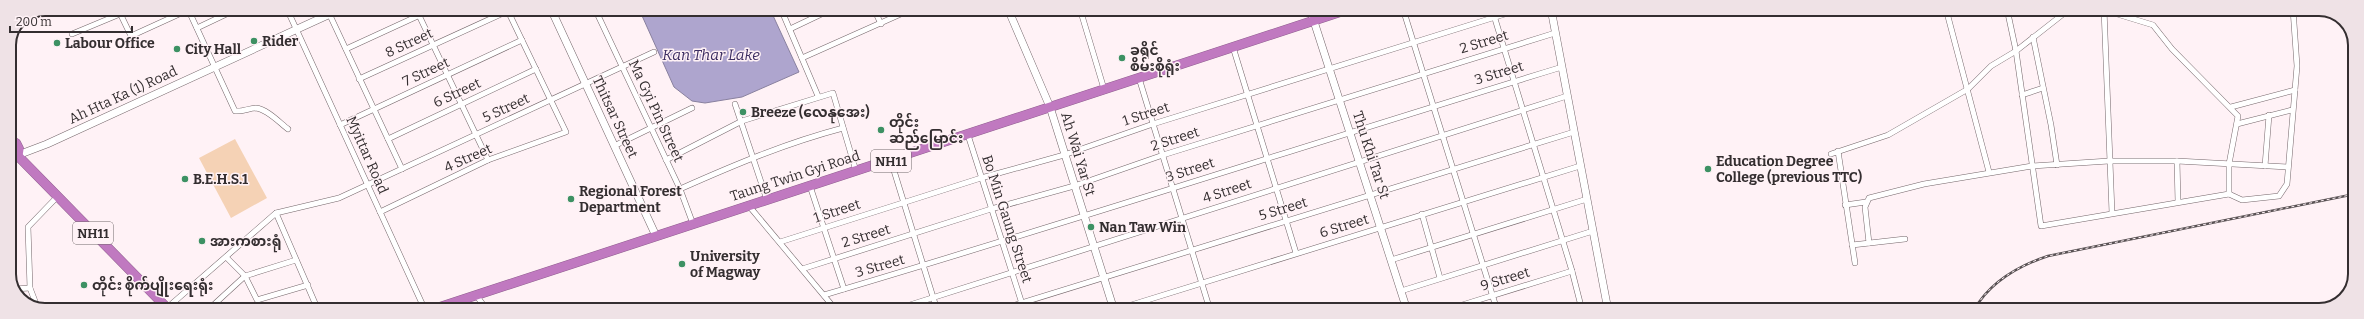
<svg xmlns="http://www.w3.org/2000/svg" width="2364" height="319" viewBox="0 0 2364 319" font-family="Bitter,'Noto Sans Myanmar',serif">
<rect width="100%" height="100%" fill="#fff2f6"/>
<!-- green -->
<polygon fill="#f5d2b5" points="235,139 267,198 231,218 199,158"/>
<!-- water -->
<polygon fill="#aea5ce" stroke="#89819f" points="639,9 770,9 799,72 742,97 705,103 692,101 674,87"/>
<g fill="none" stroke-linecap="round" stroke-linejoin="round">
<!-- street casing -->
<g stroke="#74666a" stroke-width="6">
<g id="street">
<polyline points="118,9 131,36 188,10"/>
<path d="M188 9 235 111C243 112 249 108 256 108 267 109 280 123 288 129"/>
<polyline points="287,9 425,310"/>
<polyline points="327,9 402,169"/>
<polyline points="416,9 488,160"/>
<polyline points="595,9 680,189 693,224"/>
<polyline points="781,9 818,96"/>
<polyline points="874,9 881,24"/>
<polyline points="1080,9 1104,89"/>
<polyline points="1403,9 1497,310"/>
<polyline points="1492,9 1572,271 1582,310"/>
<polyline points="1946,9 1989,172"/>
<polyline points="2007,9 2016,51 2041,226 2229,194 2242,200 2279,196 2287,184 2297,66 2293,9"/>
<polyline points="2104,9 2112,213"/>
<polyline points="2104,10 2153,25 2172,49 2238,116 2229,164 2229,194"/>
<polyline points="197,28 237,9"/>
<polyline points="790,29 832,9"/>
<polyline points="72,34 120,14"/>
<polyline points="2033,37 2051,125 2057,165"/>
<polyline points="1233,47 1296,253"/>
<polyline points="346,49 433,9"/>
<polyline points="802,58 912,9"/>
<polyline points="1139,78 1210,310"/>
<polyline points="359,79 512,9"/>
<polyline points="2022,95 2043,88"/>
<polyline points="735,104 767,200"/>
<polyline points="2231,107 2295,90"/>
<polyline points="2237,124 2292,110"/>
<polyline points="340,125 522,40"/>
<polyline points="968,135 1024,310"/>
<polyline points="388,139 536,69"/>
<polyline points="614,146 692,108"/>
<polyline points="1838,151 1855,263"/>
<polyline points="1831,154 1888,135 1968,89 1991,66 2016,51 2067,11 2073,9"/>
<polyline points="666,160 742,121 833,93 856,171"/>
<polyline points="891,161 937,310"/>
<polyline points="2177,161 2178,202"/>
<polyline points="2265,166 2269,115"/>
<polyline points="810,186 844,289"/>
<path d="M680 189C734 165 786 143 843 128"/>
<polyline points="1845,205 1866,202"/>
<polyline points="749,206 836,310"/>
<polyline points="380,212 488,160 566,132 507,9"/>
<polyline points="276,213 318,310"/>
<polyline points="1422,214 1440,278"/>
<polyline points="780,242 981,178 1064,155 1153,124 1521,9"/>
<polyline points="1869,243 1865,207 1869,198 1924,184 2032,166 2109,161 2177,161 2288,167"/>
<polyline points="1852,245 1905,239"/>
<polyline points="226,257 245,276 257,300 308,285"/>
<polyline points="1391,260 1587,199"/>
<polyline points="802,269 991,209 1074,186 1163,155 1555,33"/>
<polyline points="14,289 30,288"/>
<polyline points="1401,291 1593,231"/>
<polyline points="476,295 487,310"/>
<path d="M824 295C1071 222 1316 142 1562 67"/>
<polyline points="167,308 276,213 339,198 654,52"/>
<polyline points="38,309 30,288 28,227 57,197"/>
<polyline points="208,310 245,276 296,260"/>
<polyline points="894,310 1567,96"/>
<polyline points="999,310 1574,132"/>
<polyline points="1115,310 1580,166"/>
<polyline points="1446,310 1572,271"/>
<polyline points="1566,310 1580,305"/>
</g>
</g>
<!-- secondary casing -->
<g stroke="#74666a" stroke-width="8">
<g id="secondary">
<polyline points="551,9 656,236"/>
<polyline points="1008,9 1050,107 1114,310"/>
<polyline points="1310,9 1407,310"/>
<polyline points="1551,9 1608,310"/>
<polyline points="18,155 47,144 341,9"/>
</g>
</g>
<!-- highway casing -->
<g stroke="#8f5f8e" stroke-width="10">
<g id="highway">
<polyline points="9,141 16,143 19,149 18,156 9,160"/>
<polyline points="18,156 169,310"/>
<polyline points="431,310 1349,9"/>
</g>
</g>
<!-- street -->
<use href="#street" stroke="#fff" stroke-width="5"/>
<!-- secondary -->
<use href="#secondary" stroke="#fff" stroke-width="7"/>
<!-- highway -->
<use href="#highway" stroke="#c079c0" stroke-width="9"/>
<!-- rail casing -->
<g stroke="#585153" stroke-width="2.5">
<path id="rail" d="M1974 310C1990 282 2018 266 2048 256L2355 194"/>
</g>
<!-- rail -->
<use href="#rail" stroke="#fff2f6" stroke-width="1" stroke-dasharray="3" stroke-linecap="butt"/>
</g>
<!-- markers -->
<g fill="#3d9163" stroke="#fff2f6" stroke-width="1.5">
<circle cx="254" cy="41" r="4"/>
<circle cx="57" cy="43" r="4"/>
<circle cx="177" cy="49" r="4"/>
<circle cx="1122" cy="58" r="4"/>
<circle cx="743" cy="112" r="4"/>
<circle cx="881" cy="130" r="4"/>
<circle cx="1708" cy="169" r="4"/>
<circle cx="185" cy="179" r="4"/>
<circle cx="571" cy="199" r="4"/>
<circle cx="1091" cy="227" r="4"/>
<circle cx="202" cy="241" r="4"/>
<circle cx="682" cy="264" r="4"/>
<circle cx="84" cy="285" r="4"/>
</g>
<g text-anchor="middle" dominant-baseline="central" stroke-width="3" stroke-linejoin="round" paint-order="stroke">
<!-- shield labels -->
<g fill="#fff2f6" stroke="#71696b" stroke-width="1">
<rect x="871" y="150" width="40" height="22" rx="3"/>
<rect x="73" y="222" width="40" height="22" rx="3"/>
</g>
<g font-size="13" font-weight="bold" fill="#342e30">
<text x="891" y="161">NH11</text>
<text x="93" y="233">NH11</text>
</g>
<!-- poi labels -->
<g font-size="14" font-weight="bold" fill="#342e30" stroke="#fff2f6" text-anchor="start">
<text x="262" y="41">Rider</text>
<text x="65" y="43">Labour Office</text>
<text x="185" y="49">City Hall</text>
<text x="1130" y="50">ခရိုင်<tspan x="1130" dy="16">စိမ်းစိုရုံး</tspan></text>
<text x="751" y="112">Breeze (လေနုအေး)</text>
<text x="889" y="122">တိုင်း<tspan x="889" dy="16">ဆည်မြောင်း</tspan></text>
<text x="1716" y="161">Education Degree<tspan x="1716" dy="16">College (previous TTC)</tspan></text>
<text x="193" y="179">B.E.H.S.1</text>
<text x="579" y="191">Regional Forest<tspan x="579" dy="16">Department</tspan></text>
<text x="1099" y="227">Nan Taw Win</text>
<text x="210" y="241">အားကစားရုံ</text>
<text x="690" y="256">University<tspan x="690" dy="16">of Magway</tspan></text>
<text x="92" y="285">တိုင်း စိုက်ပျိုးရေးရုံး</text>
</g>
<!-- street labels -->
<g font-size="14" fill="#342e30" stroke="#fff2f6">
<text transform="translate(1484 42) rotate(-17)">2 Street</text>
<text transform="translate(409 43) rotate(-25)">8 Street</text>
<text transform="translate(426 72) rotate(-25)">7 Street</text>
<text transform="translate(1499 73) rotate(-17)">3 Street</text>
<text transform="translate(457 93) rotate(-25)">6 Street</text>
<text transform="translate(123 95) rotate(-25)">Ah Hta Ka (1) Road</text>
<text transform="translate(506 108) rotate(-25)">5 Street</text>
<text transform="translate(656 111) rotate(65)">Ma Gyi Pin Street</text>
<text transform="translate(1146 114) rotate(-18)">1 Street</text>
<text transform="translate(615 117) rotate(65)">Thitsar Street</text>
<text transform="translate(1175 139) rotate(-18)">2 Street</text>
<text transform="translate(1078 154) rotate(73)">Ah Wai Yar St</text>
<text transform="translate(367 155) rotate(66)">Myittar Road</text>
<text transform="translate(1371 155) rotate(72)">Thu Khi Tar St</text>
<text transform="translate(468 158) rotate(-24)">4 Street</text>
<text transform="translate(1190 170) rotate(-18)">3 Street</text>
<text transform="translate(795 176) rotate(-18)">Taung Twin Gyi Road</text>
<text transform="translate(1227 191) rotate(-18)">4 Street</text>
<text transform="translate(1283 209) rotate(-17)">5 Street</text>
<text transform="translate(837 211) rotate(-18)">1 Street</text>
<text transform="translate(1007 219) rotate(72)">Bo Min Gaung Street</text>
<text transform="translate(1344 226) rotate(-17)">6 Street</text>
<text transform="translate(866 236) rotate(-17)">2 Street</text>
<text transform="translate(880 266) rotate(-16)">3 Street</text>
<text transform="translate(1505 279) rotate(-17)">9 Street</text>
</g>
<!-- water labels -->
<g font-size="15" font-style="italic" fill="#3d2e62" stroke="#fff2f6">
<text x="711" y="55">Kan Thar Lake</text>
</g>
</g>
<!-- crop -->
<path d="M0 0H2364V319H0ZM45 16H2319A29 29 0 0 1 2348 45V274A29 29 0 0 1 2319 303H45A29 29 0 0 1 16 274V45A29 29 0 0 1 45 16Z" fill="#efe2e6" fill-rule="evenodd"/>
<path fill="none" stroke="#342e30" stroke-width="2" d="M45 16H2319A29 29 0 0 1 2348 45V274A29 29 0 0 1 2319 303H45A29 29 0 0 1 16 274V45A29 29 0 0 1 45 16Z"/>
<!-- scale -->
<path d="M10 26v6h122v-6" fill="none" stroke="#342e30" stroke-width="2"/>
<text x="16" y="26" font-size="12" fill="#342e30" stroke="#fff2f6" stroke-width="3" paint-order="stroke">200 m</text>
</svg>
